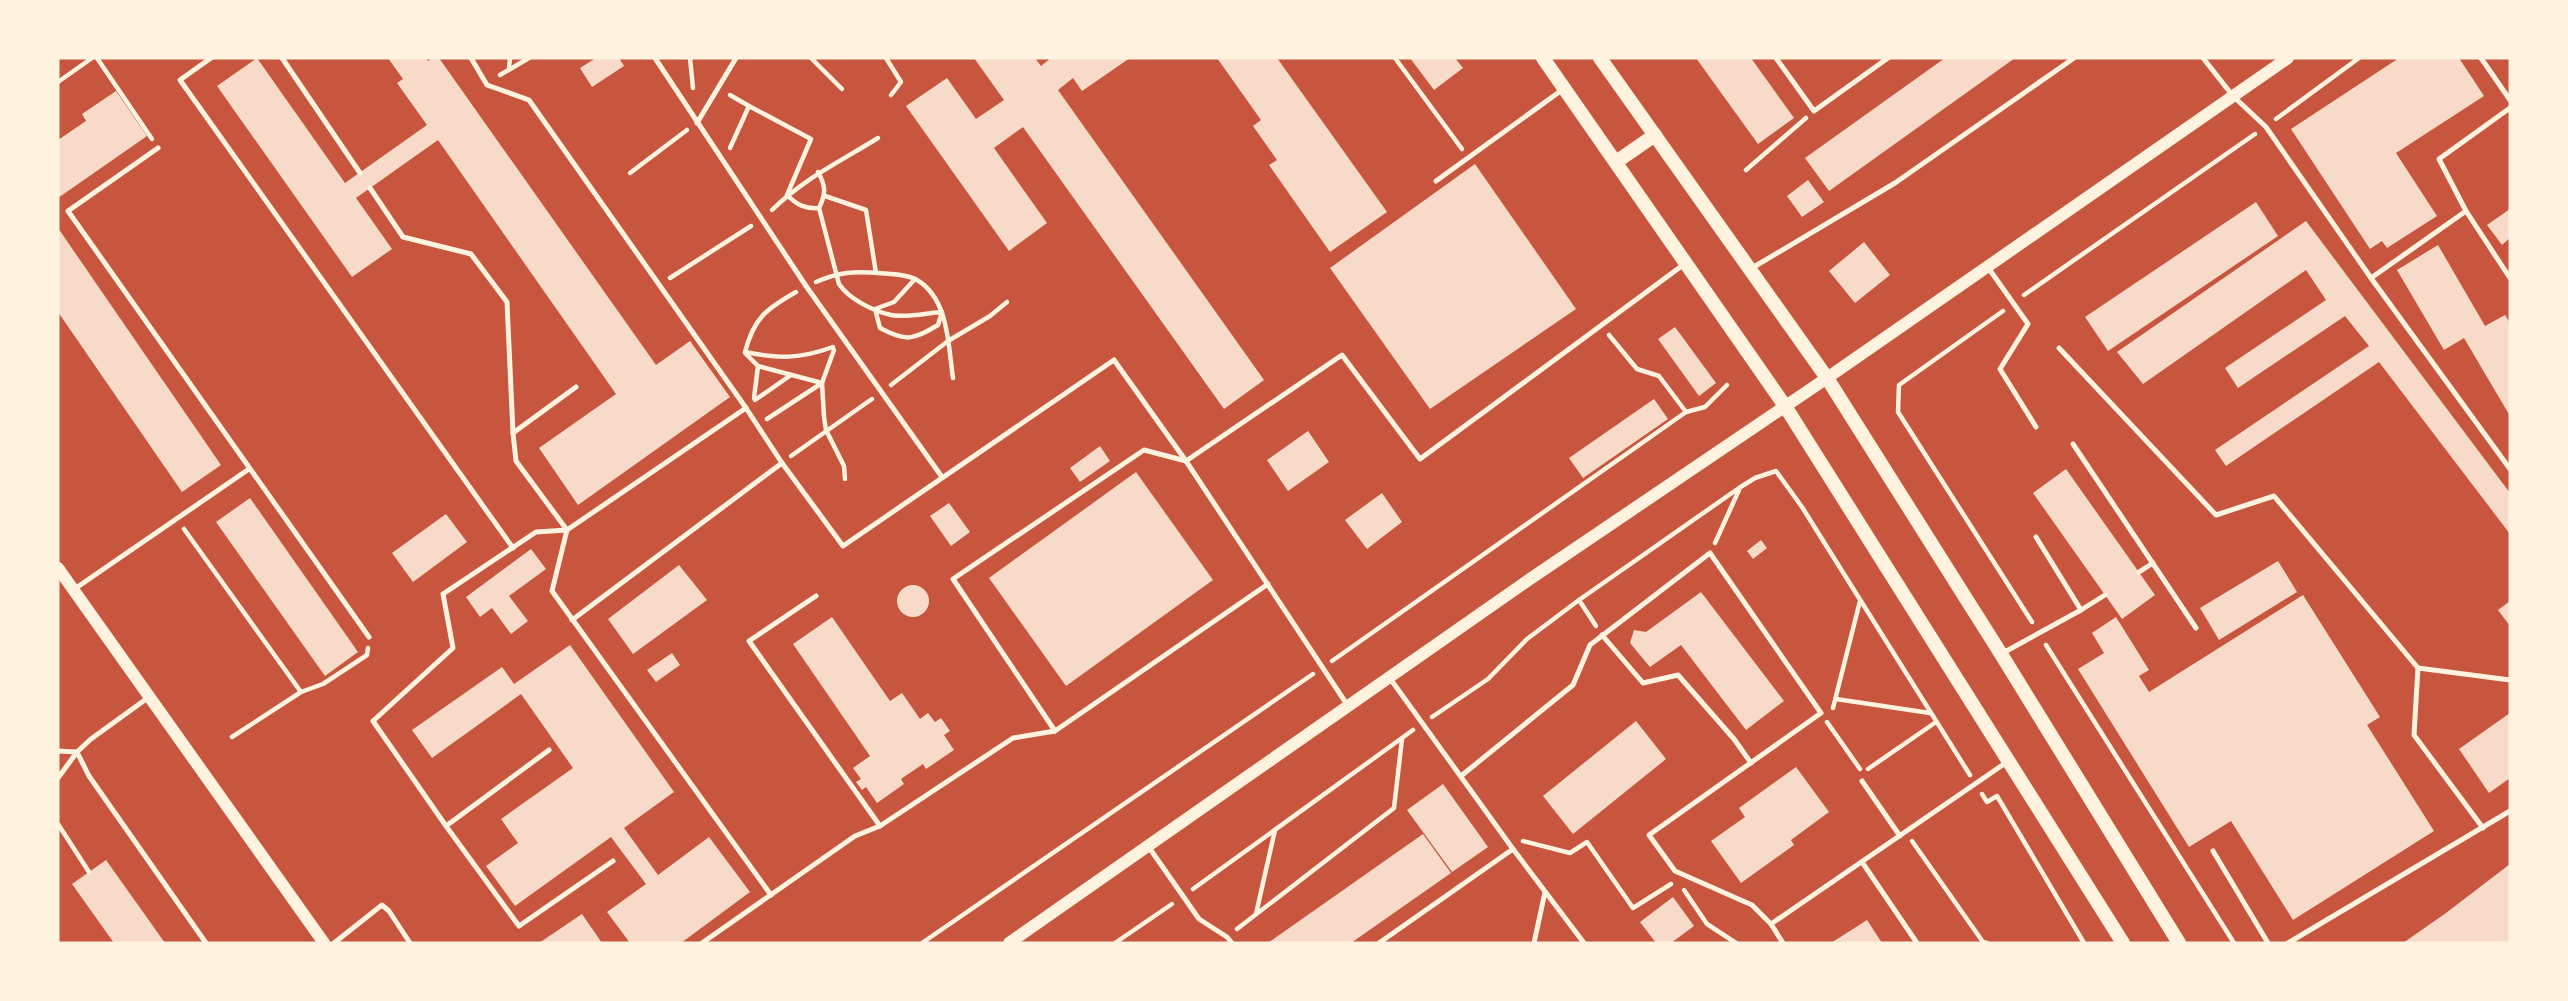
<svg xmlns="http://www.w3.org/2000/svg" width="2568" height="1001" viewBox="0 0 2568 1001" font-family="Helvetica,sans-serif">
<rect width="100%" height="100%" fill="#c8553d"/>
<!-- building -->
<g fill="#f7dbc8">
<polygon points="257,58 345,183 427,125 397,83 403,79 388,58 426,58 428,61 432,58 439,58 656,365 690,341 730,397 578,505 539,448 616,394 438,140 356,198 392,249 352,277 217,86"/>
<polygon points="596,58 619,58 624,66 592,87 580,68"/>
<polygon points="974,58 1035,58 1041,66 1051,58 1130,58 1082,91 1073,78 1058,90 1264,380 1224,409 1023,127 994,148 1047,223 1009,251 906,106 947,78 976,119 1004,100"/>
<polygon points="1217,58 1277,58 1387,212 1330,252 1269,165 1277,160 1253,126 1261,120"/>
<polygon points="1410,58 1455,58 1463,68 1434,90"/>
<polygon points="1696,58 1751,58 1794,118 1758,144"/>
<polygon points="1945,58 2015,58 1829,191 1805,158"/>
<polygon points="2399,58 2459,58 2484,96 2396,153 2437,216 2387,248 2382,241 2370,249 2291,129"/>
<polygon points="116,91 147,136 58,198 58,140 86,121 82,114"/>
<polygon points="1475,164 1576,309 1430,409 1330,268"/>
<polygon points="1808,180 1824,202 1802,217 1787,196"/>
<polygon points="2256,202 2278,236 2108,351 2085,317"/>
<polygon points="2510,209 2510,238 2502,245 2487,225"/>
<polygon points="2306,221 2510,493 2510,534 2379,362 2226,466 2215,450 2369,346 2345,316 2238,388 2225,368 2326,300 2306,270 2143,384 2117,352"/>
<polygon points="58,228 221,465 182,492 58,312"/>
<polygon points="1864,242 1890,275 1855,303 1829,271"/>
<polygon points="2438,245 2485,326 2505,315 2510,323 2510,416 2464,338 2444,350 2397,270"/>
<polygon points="1675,327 1716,383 1699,396 1658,339"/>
<polygon points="1654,399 1668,419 1583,478 1569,458"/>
<polygon points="1308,431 1329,462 1288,491 1267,460"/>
<polygon points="1100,446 1110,461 1080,482 1070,468"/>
<polygon points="2066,469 2155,595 2122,619 2033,493"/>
<polygon points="1136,472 1213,580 1066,686 989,578"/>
<polygon points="1382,493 1402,522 1367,549 1345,520"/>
<polygon points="250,498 358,652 325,676 216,522"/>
<polygon points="949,503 970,532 951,546 930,516"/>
<polygon points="446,514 467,542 413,582 392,553"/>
<polygon points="1761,540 1767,548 1753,559 1747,551"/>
<polygon points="531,549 546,569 509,596 528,621 511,634 492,608 480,617 466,597"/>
<polygon points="2278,561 2297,592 2219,640 2200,608"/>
<polygon points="679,565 707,600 633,654 608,619"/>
<circle cx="913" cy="601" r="16"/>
<polygon points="1701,592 1784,701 1746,730 1681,645 1650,667 1630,643 1634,630 1646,632"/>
<polygon points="2303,595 2380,717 2367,725 2434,831 2293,920 2231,821 2189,847 2078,669 2104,653 2092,633 2116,617 2149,670 2139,676 2149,692"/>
<polygon points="2510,601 2510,626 2498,610"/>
<polygon points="832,617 890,701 902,693 920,719 928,713 935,722 941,718 950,731 944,735 954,750 926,769 923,764 901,779 904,784 877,803 866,787 862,790 856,782 861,779 853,768 870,756 793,644"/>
<polygon points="570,645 674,792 624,828 658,875 709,837 750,892 681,943 630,943 607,912 646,884 611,837 515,906 486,866 518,843 501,819 573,768 521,694 432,758 412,730 502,667 514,684"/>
<polygon points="672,653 680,665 656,682 647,670"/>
<polygon points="2510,713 2510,778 2489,793 2459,749"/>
<polygon points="1636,721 1666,759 1573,834 1543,796"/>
<polygon points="1796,767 1829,812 1791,840 1794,845 1741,883 1711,841 1745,817 1739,808"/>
<polygon points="1443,784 1488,847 1452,872 1407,810"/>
<polygon points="1423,834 1451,873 1351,943 1268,943"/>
<polygon points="106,860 165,943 114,943 72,884"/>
<polygon points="2510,864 2510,943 2403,943 2446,913"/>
<polygon points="1673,897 1694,926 1671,943 1656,943 1640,922"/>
<polygon points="582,914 602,943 539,943"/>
<polygon points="1867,920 1882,943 1831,943"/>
</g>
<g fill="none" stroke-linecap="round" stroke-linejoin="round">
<!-- path -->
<g stroke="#fff3e0" stroke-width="4.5">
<polyline points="97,58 152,139"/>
<polyline points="690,58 693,88"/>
<polyline points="811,58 842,89"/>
<polyline points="886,58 901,82 891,95"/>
<polyline points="1395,58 1462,149"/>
<polyline points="509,68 510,58"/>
<polyline points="500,75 529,58"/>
<polyline points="58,82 92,58"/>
<polyline points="730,95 749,106 730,148"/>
<path d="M749 106 811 139 787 195C797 205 805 209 819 208 826 194 826 186 818 172"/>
<polyline points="2276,119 2359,58"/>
<polyline points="1746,170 1806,118"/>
<polyline points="630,173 687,130"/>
<polyline points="825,196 866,210 876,273"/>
<path d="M819 208 839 284C849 299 873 311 891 315 906 318 927 313 942 312L938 325C913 340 906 342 880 328L875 309 894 302 915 279"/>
<path d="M772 210C803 179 841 161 878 138"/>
<polyline points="670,278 751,226"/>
<path d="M816 282C839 272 854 271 879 273 891 274 907 274 917 280 949 299 948 345 953 378"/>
<path d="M796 292C766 309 754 318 745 352 780 359 799 359 833 347"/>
<polyline points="2024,295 2255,134"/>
<polyline points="2003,311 1899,385 1898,412 2032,622"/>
<polyline points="1609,335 1637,369 1659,376 1686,412"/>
<polyline points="834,350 822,383 824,417 826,430 844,466 845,479"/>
<polyline points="745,353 758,366 754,398"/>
<polyline points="758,366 822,383 767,419"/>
<polyline points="891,385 948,341 990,316 1007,302"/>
<polyline points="755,400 791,375"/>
<polyline points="791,456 872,399"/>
<polyline points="184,529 301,692 232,737"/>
<polyline points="1715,543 1739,490"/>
<polyline points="1579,600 1596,626"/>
<polyline points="2046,645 2234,943"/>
<polyline points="1332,661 1686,412 1705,407 1727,385"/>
<polyline points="301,692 323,684 367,655 368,648"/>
<polyline points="1836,699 1930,713"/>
<polyline points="1833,708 1860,601"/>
<polyline points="1432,717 1488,679 1527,639 1579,600 1739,488 1755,478 1776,471 1802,507 1970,775"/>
<polyline points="1827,722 1860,769"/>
<polyline points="1868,769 1936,722"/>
<polyline points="1982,794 1987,802 1997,796 2084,943"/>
<polyline points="58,824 89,872"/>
<polyline points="1523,841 1570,853 1587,842 1633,908 1671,884"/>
<polyline points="1912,841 1983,942 1987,943"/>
<polyline points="1193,889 1413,730"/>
<polyline points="1684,890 1707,924 1736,943"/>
<polyline points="1256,914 1275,830"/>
<polyline points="1237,929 1394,808 1402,739"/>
<polyline points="922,943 1313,674"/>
<polyline points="1115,943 1172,904"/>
</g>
<!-- service -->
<g stroke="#fff3e0" stroke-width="5">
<polyline points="211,58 180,80 513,548"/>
<polyline points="282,58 360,173"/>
<polyline points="471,58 487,85 529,100 746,408 782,463 843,546 1114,360 1186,461 1348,706"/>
<polyline points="655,58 806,286 942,477"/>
<polyline points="1776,58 1814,111 1888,58"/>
<polyline points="2203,58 2233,96 2266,127 2371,278 2510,469"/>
<polyline points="2481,58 2510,100"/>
<polyline points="697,123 736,58"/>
<polyline points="158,148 68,211 369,637"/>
<polyline points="1436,181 1562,90"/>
<polyline points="370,188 403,237 471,254 507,302 513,433 516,461 567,530 552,591 771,895"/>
<polyline points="2466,211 2439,159 2510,108"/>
<polyline points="1987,266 2028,324 2000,369 2036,427"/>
<polyline points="1752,268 1895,183 2074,58"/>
<polyline points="2371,278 2466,211 2510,278"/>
<polyline points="2059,348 2216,515 2274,496 2418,668"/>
<polyline points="513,433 576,387"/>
<polyline points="2073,444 2196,628"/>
<polyline points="2139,572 2153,563"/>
<polyline points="73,590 249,469"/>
<polyline points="816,596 749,641 880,826"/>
<polyline points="2081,610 2105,595"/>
<polyline points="572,620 782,463"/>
<polyline points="1602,635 1643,683 1678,675 1734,739 1751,763"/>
<polyline points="2001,654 2081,610 2036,537"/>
<polyline points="1055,731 953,579 1144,450 1186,461 1342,355 1420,459 1683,265"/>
<polyline points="549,750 446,826 373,721 453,648 443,594 536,532 567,530 746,408"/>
<polyline points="58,751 77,752"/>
<polyline points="77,752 89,776 206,943"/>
<polyline points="1461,776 1573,685 1590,645 1710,553 1821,713 1649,835 1675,871 1752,905 1771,924 1783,943"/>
<polyline points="58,778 77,752 91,739 149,697"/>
<polyline points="1862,781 1900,836"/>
<polyline points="446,826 519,926 613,861"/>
<polyline points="2483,828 2414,735 2418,668 2510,680"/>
<polyline points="1148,846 1199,919 1227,937 1232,943"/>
<polyline points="1513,849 1584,943"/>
<polyline points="2213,851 2268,943"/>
<polyline points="1862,862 1917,943"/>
<polyline points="1771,924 2007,762"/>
<polyline points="334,943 382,905 389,911 410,943"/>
<polyline points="702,943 855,836 880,826 1013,738 1055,731 1268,584"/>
<polyline points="1379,943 1513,849 1389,677"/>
<polyline points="1534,943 1545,892"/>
<polyline points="2288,943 2510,811"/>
</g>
<!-- tertiary -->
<g stroke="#fff3e0" stroke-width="12">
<polyline points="58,568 324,943"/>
<polyline points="1009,943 1530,579 1827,378 2288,58"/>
</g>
<!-- secondary -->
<g stroke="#fff3e0" stroke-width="14">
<polyline points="1543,58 1785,406 2123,943"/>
<polyline points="1600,58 1827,378 2001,654 2179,943"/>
<polyline points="1616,162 1655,135"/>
</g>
</g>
<!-- border -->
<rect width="2568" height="1001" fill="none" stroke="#fff3e0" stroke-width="119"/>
</svg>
